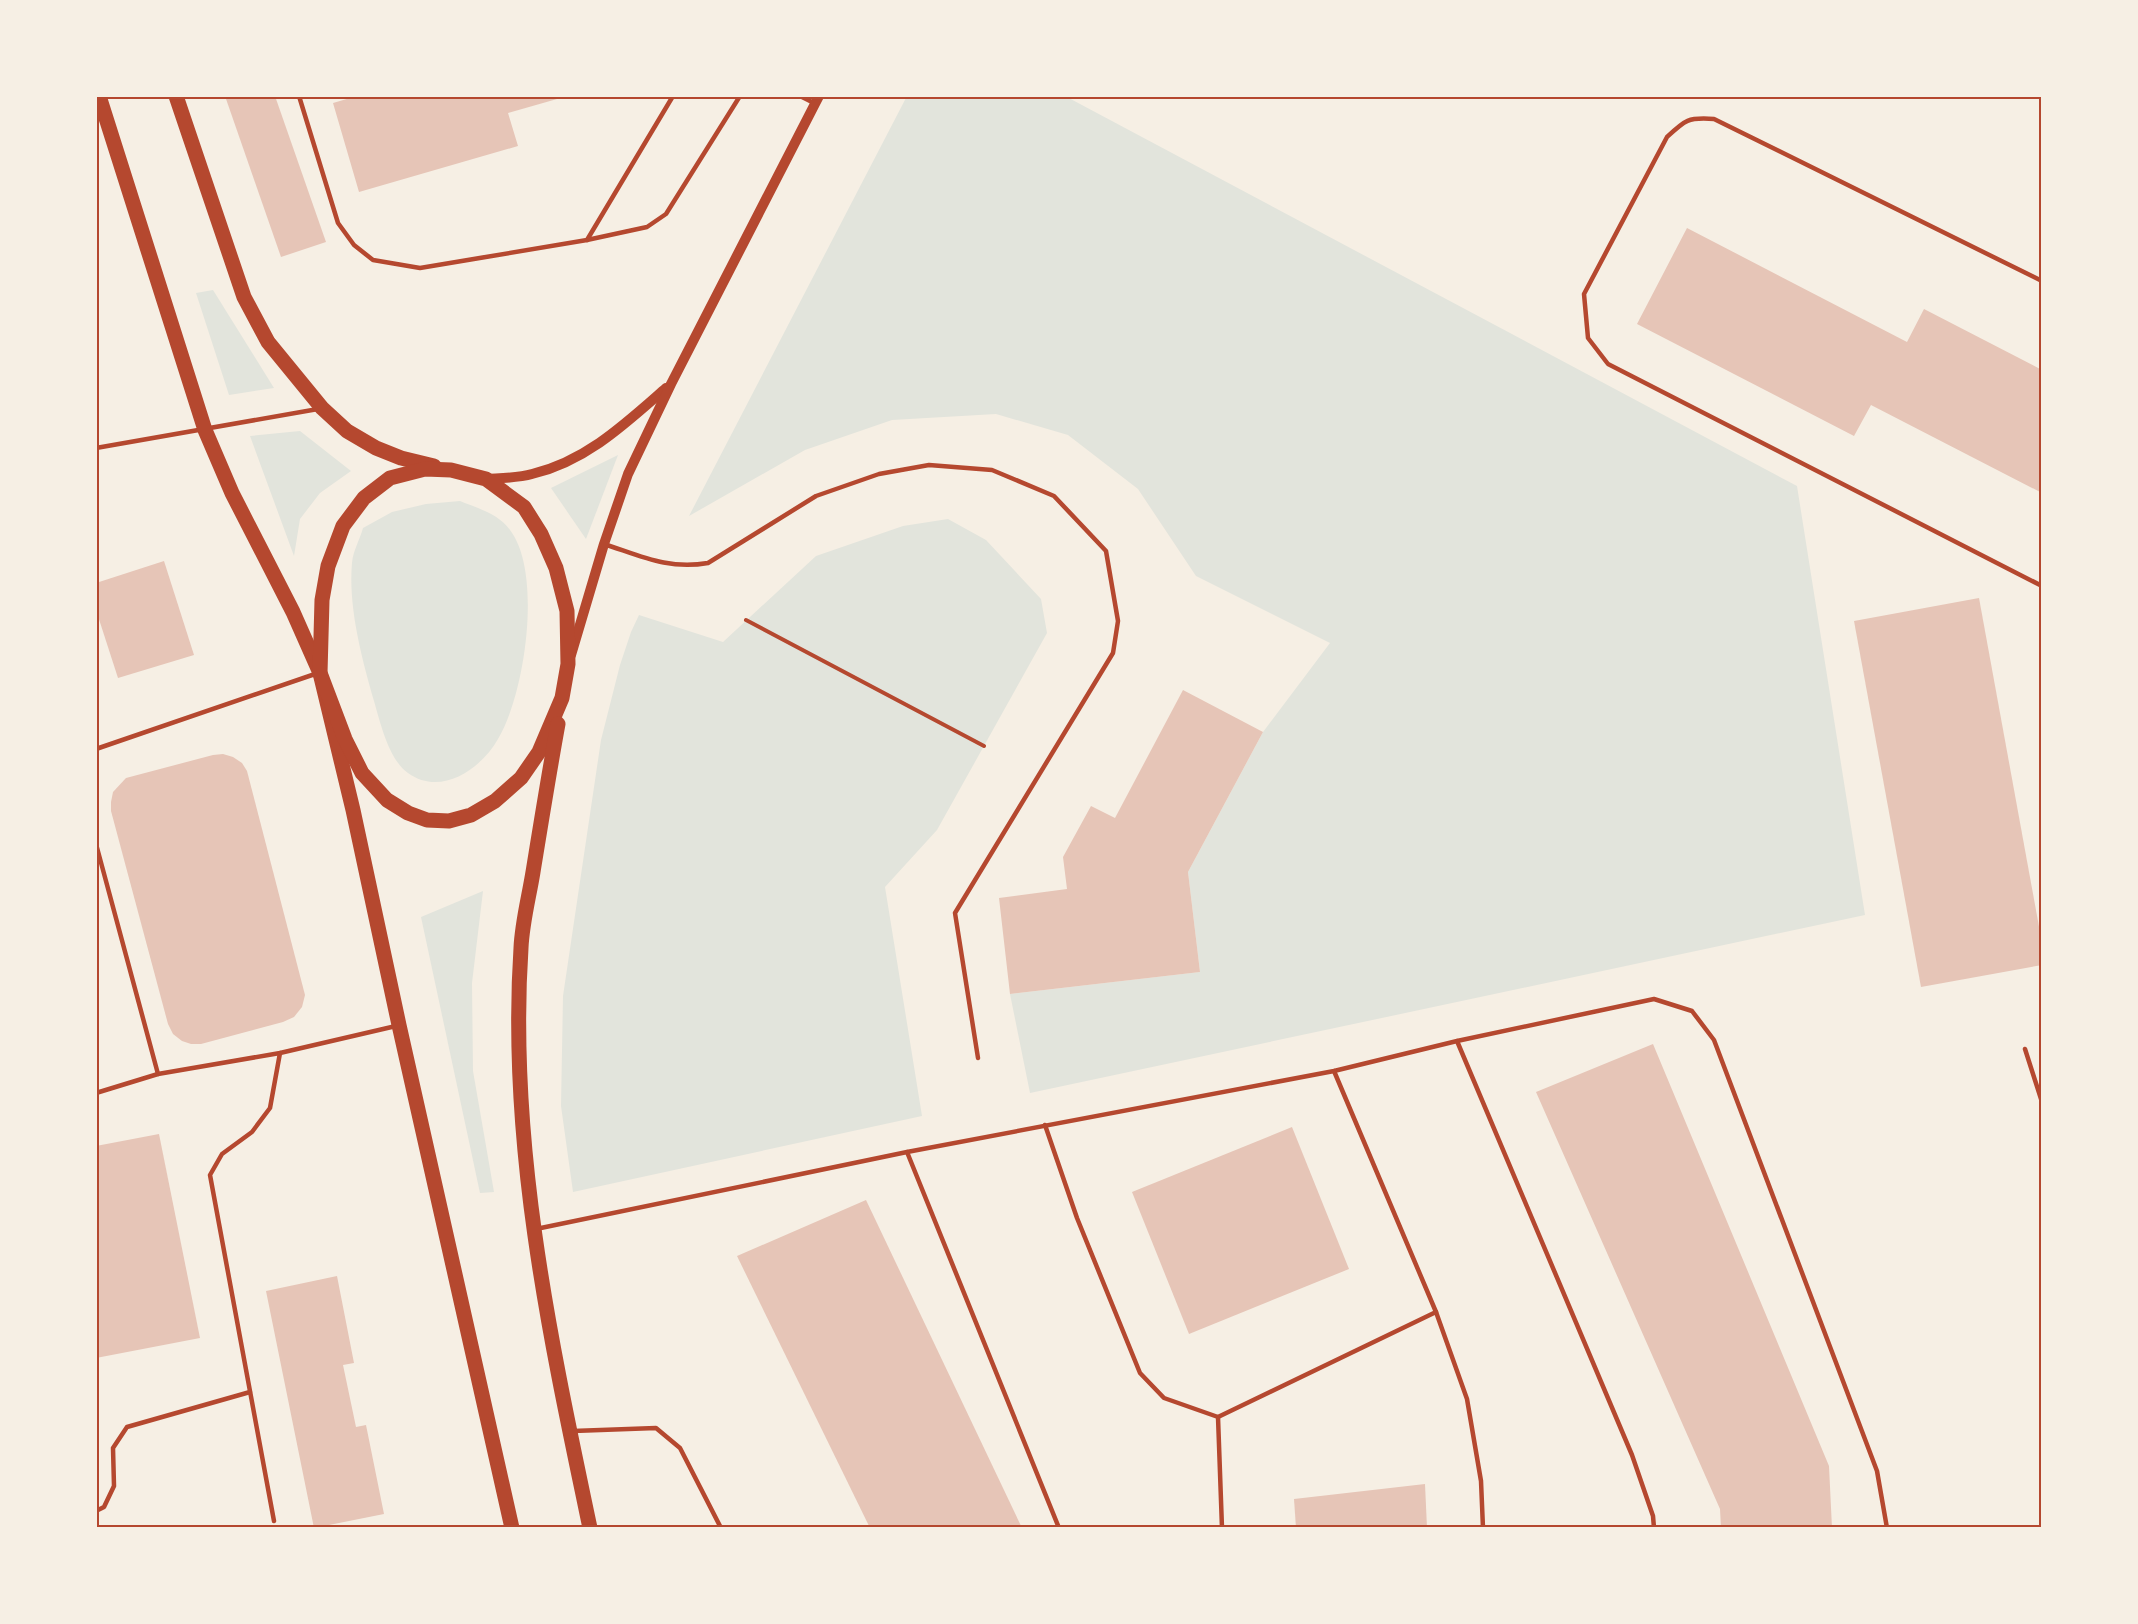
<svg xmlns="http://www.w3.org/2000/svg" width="2138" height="1624" viewBox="0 0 2138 1624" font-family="Georgia,serif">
<rect width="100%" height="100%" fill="#f6efe4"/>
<!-- green -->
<g fill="#e2e4dc">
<polygon points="907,96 1065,96 1797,486 1865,915 1030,1093 1010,994 1200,972 1188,872 1263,732 1330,643 1196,576 1138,489 1068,435 996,414 892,420 805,450 689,516"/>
<polygon points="213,290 274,388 229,395 196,293"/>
<polygon points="300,431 351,471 320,493 300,519 294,556 250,436"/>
<polygon points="618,455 586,539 551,488"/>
<path d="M460 501C477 508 499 514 510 530 543 573 525 694 498 739 481 769 441 797 408 773 389 760 380 722 374 701 362 659 348 607 352 563 353 551 360 539 363 528L392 512 426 504Z"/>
<polygon points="948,519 986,540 1041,599 1047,633 937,830 885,887 922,1116 573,1192 561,1106 563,996 601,740 620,665 631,632 639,615 723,642 816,556 903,526"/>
<polygon points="483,891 472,983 473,1071 494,1192 480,1193 421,917"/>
</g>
<!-- building -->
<g fill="#e6c5b7">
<polygon points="225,96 275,96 326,242 281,257"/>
<polygon points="357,96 564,96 564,97 508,113 518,146 359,192 333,103"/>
<polygon points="1687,228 1907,342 1924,309 2042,370 2042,493 1871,405 1854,436 1637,324"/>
<polygon points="164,561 194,655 118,678 96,610 96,583"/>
<polygon points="1979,598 2042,943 2042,965 1921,987 1854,621"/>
<polygon points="1183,690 1263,732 1188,872 1200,972 1010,994 999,898 1067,889 1063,857 1091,806 1115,818"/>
<polygon points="223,754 233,757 242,763 247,771 305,995 302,1007 294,1017 283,1022 201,1044 191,1044 182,1041 173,1034 168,1024 111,811 111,802 113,792 126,778 213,755"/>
<polygon points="1653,1044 1829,1466 1832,1528 1721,1528 1720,1509 1536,1092"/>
<polygon points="1292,1127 1349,1269 1189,1334 1132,1192"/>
<polygon points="159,1134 200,1338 96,1358 96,1146"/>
<polygon points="866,1200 1022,1528 870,1528 737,1256"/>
<polygon points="337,1276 354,1363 343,1365 356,1427 366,1425 384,1514 314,1528 266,1291"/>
<polygon points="1425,1484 1427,1528 1296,1528 1294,1499"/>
</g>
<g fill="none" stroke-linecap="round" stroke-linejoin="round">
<!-- path -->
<polyline stroke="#b5482f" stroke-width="4" points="746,620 984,746"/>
<!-- service -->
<g stroke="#b5482f" stroke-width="4.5">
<polyline points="299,96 338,223 354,245 373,260 420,268 587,240 647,227 666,214 740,96"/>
<polyline points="800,96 814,103"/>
<polyline points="587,240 673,96"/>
<path d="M2042 281 1714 119C1688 117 1685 120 1667 137L1584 294 1588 338 1608 364 2042 586"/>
<polyline points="96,448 318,409"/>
<path d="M604 544C641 556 668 570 708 563L816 496 879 474 929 465 992 470 1054 496 1106 551 1118 621 1113 653 955 913 978 1058"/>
<polyline points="96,749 318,673"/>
<polyline points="96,844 158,1074"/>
<polyline points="1457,1041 1632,1455 1653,1516 1654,1528"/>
<polyline points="2025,1049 2042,1102"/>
<polyline points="1334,1071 1436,1312 1467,1399 1481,1481 1483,1528"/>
<polyline points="96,1093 158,1074 280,1053 396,1026"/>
<polyline points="1045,1125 1077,1218 1140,1373 1164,1398 1218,1417 1222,1528"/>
<polyline points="907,1152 1059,1528"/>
<polyline points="536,1229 907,1152 1334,1071 1457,1041 1654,999 1692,1011 1714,1040 1877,1471 1887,1528"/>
<polyline points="1218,1417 1436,1312"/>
<polyline points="573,1431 656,1428 680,1448 721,1528"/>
<polyline points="96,1511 104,1507 114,1486 113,1448 127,1427 250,1392"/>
<polyline points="274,1521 210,1175 222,1154 252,1132 270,1108 280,1053"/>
</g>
<!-- tertiary -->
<g stroke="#b5482f" stroke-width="10">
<path d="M486 479C501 478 518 478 532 474 586 461 625 424 666 388"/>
<polyline points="571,655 604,544 628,474 671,384 819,96"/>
</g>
<!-- primary -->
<g stroke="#b5482f" stroke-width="15">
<polyline points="99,96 205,430 232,493 293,612 320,673 353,810 399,1025 512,1528"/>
<polyline points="176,96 244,297 268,342 322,408 347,431 376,448 401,458 434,466"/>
<polygon points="425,469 451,470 486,479 524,507 541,534 556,568 567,611 568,664 562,698 539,752 521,778 495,801 471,815 449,821 427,820 408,813 387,800 362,773 345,739 320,673 322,600 328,566 343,526 364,498 390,478"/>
<path d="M558 724C549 773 541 823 533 872 529 897 522 923 521 948 508 1144 550 1338 590 1528"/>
</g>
</g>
<!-- border -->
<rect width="2138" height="1624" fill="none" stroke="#f6efe4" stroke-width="195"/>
<rect x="98" y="98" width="1942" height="1428" fill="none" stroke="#b5482f" stroke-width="2"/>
</svg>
